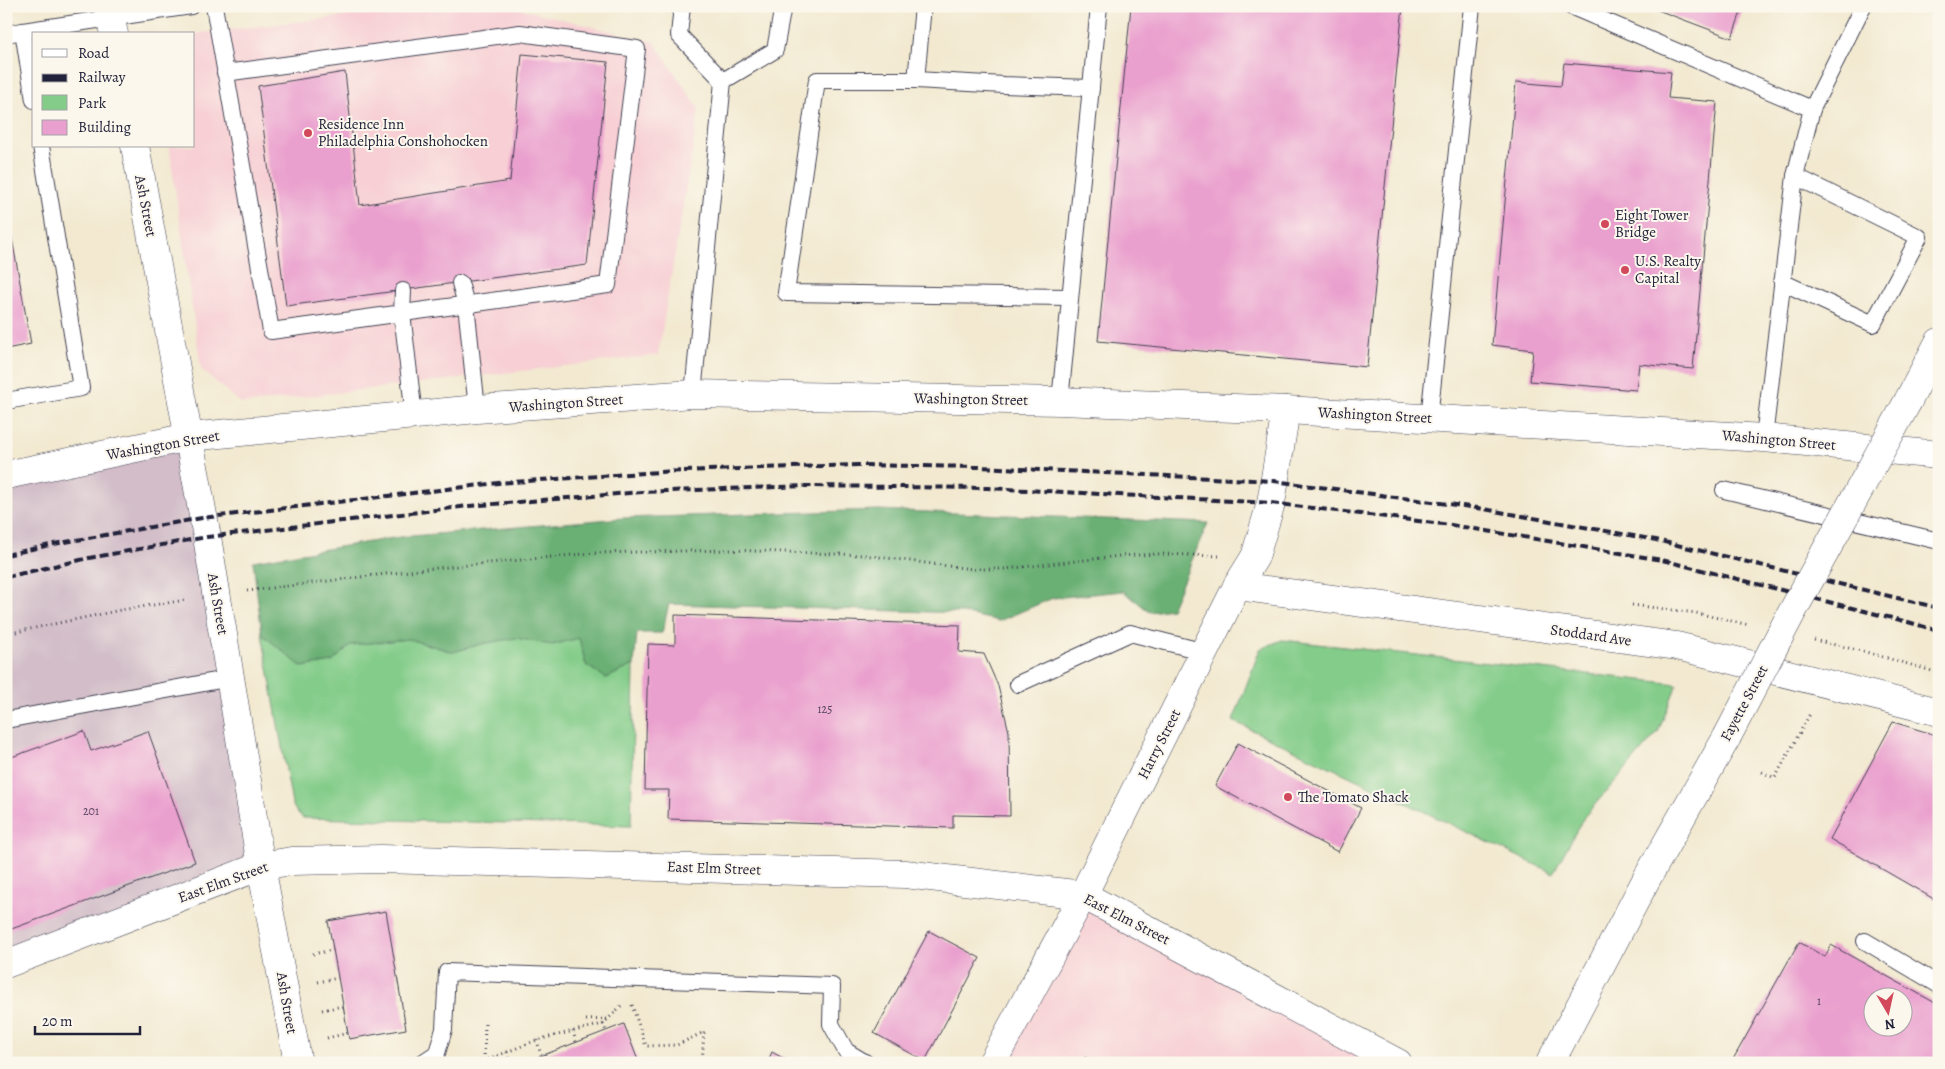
<svg xmlns="http://www.w3.org/2000/svg" width="1945" height="1069" viewBox="0 0 1945 1069" font-family="Alegreya,serif">
<rect width="100%" height="100%" fill="#fbf7ec"/>
<filter id="ink" filterUnits="userSpaceOnUse"><feTurbulence type="fractalNoise" baseFrequency=".02" numOctaves="2"/><feDisplacementMap in="SourceGraphic" scale="10" xChannelSelector="R" yChannelSelector="G"/><feConvolveMatrix kernelMatrix="1 2 1 2 8 2 1 2 1" color-interpolation-filters="sRGB"/></filter>
<filter id="wash" filterUnits="userSpaceOnUse"><feTurbulence type="fractalNoise" baseFrequency=".0096" numOctaves="4" result="noise"/><feDisplacementMap in="SourceGraphic" scale="20" xChannelSelector="R" yChannelSelector="G"/><feGaussianBlur stdDeviation="1.12" result="paint"/><feColorMatrix in="noise" values="0 0 0 0 0 0 0 0 0 0 0 0 0 0 0 0 0 1.4 0 .05"/><feComposite in="paint" operator="in"/></filter>
<g filter="url(#wash)">
<rect width="100%" height="100%" fill="#f2e9d0"/>
<!-- built -->
<g fill="#f7cfd4">
<polygon points="432,6 509,6 654,42 699,109 658,355 242,404 201,369 169,146 194,146 193,34"/>
<polygon points="1083,895 1398,1063 992,1063"/>
</g>
<!-- industrial -->
<polygon fill="#d2bdc8" points="189,437 261,866 6,964 6,475"/>
<!-- green -->
<g fill="#83cc89" stroke="#527762">
<polygon points="262,634 302,667 332,662 351,645 409,639 453,652 481,644 516,637 552,645 579,638 586,665 606,678 634,665 631,826 303,818 297,813 292,804"/>
<polygon points="1282,640 1677,684 1658,732 1584,817 1553,873 1233,721 1260,649"/>
</g>
<!-- forest -->
<polygon fill="#6ab075" stroke="#466958" points="878,510 1208,523 1171,609 1150,612 1123,591 1053,598 999,621 962,613 669,604 662,633 637,633 634,665 606,678 586,665 579,638 552,645 516,638 481,644 453,652 409,639 351,645 332,662 302,667 262,634 253,561 400,537 623,518"/>
<g id="blocks">
<!-- building -->
<g fill="#eaa0ce" fill-rule="evenodd">
<polygon points="1131,6 1403,6 1367,367 1098,341"/>
<polygon points="1647,6 1743,6 1732,38"/>
<polygon points="522,54 608,62 587,265 286,306 258,86 345,72 360,205 510,181"/>
<polygon points="1564,63 1671,72 1668,98 1717,102 1693,369 1639,364 1636,390 1530,381 1533,350 1492,345 1516,82 1561,86"/>
<polygon points="6,205 31,344 6,349"/>
<polygon points="675,615 960,625 959,652 984,654 998,686 1009,732 1010,816 953,815 953,828 668,819 669,790 645,790 648,644 675,645"/>
<polygon points="1893,722 1939,736 1939,902 1830,839"/>
<polygon points="84,731 91,751 148,731 195,862 6,931 6,759"/>
<polygon points="1238,743 1361,808 1338,852 1215,786"/>
<polygon points="386,911 406,1029 349,1039 328,921"/>
<polygon points="929,931 980,958 925,1061 874,1033"/>
<path d="M1799 942 1825 957 1831 945 1939 1005V1063H1731ZM1872 996H1902V1026H1872Z"/>
<polygon points="624,1024 639,1063 524,1063 541,1056"/>
<polygon points="772,1052 792,1063 767,1063"/>
<polygon points="1085,1057 1096,1063 1082,1063"/>
</g>
</g>
</g>
<g filter="url(#ink)">
<use href="#blocks" fill-opacity="0" stroke="#414051" stroke-width="1"/>
<g fill="none" stroke-linecap="round" stroke-linejoin="round">
<!-- lane casing -->
<g stroke="#414051" stroke-width="18">
<g id="lane">
<polyline points="214,6 271,331 608,285 637,49 520,33 225,73"/>
<polyline points="682,6 679,35 723,81"/>
<polyline points="1570,6 1812,109 1795,176 1764,438"/>
<polyline points="23,31 191,6"/>
<polyline points="6,34 23,31 34,100"/>
<polyline points="916,80 923,6"/>
<polyline points="1812,109 1863,6"/>
<polyline points="1782,282 1873,324 1919,237 1795,176"/>
<polyline points="460,283 466,304 477,409"/>
<polyline points="403,291 402,313 414,416"/>
<polyline points="1070,297 786,293 817,80 916,80 1004,85 1091,88"/>
<polyline points="693,394 723,81 775,50 783,6"/>
<polyline points="6,401 81,388 41,146"/>
<polyline points="1060,401 1099,6"/>
<polyline points="1429,419 1472,6"/>
<polyline points="1724,490 1939,541"/>
<polyline points="1018,684 1130,633 1205,652"/>
<polyline points="6,720 231,678"/>
<polyline points="1865,941 1939,985"/>
<polyline points="422,1063 437,1053 444,1029 447,972 832,986 831,1024 846,1051 866,1063"/>
</g>
</g>
<!-- street casing -->
<g stroke="#414051" stroke-width="29">
<g id="street">
<polyline points="108,6 114,34"/>
<polyline points="135,146 207,537 261,866 298,1063"/>
<polyline points="6,475 189,437 477,409 693,394 1060,401 1286,410 1764,438 1939,455"/>
<polyline points="1237,586 1677,646 1939,712"/>
<polyline points="1083,895 1237,586 1255,557 1271,503 1286,410"/>
</g>
</g>
<!-- secondary casing -->
<g stroke="#414051" stroke-width="29">
<g id="secondary">
<polyline points="6,964 261,866 292,861 381,859 905,874 1083,895 1398,1063"/>
<polyline points="992,1063 1083,895"/>
</g>
</g>
<!-- primary casing -->
<g stroke="#414051" stroke-width="29">
<g id="primary">
<polyline points="1908,401 1939,342"/>
<polyline points="1550,1063 1647,878 1727,737"/>
</g>
</g>
<!-- path -->
<g stroke="#414051" stroke-width="3" stroke-dasharray="1 4" stroke-linecap="butt">
<polyline points="247,591 426,569 594,553 730,550 864,555 972,569 1005,569 1120,556 1160,554 1219,556"/>
<polyline points="1632,605 1696,613 1749,625"/>
<polyline points="6,634 121,610 186,600"/>
<polyline points="1814,640 1866,652 1939,673"/>
<polyline points="1762,772 1775,778 1811,712"/>
<polyline points="313,954 333,950"/>
<polyline points="318,982 338,978"/>
<polyline points="632,1005 646,1046 677,1045 704,1032 702,1063"/>
<polyline points="322,1010 343,1006"/>
<polyline points="586,1020 607,1019"/>
<polyline points="603,1024 606,1031"/>
<polyline points="573,1031 576,1042"/>
<polyline points="327,1038 348,1033"/>
<polyline points="537,1040 541,1056"/>
<polyline points="507,1052 510,1063"/>
<polyline points="484,1060 485,1022"/>
<polyline points="479,1063 537,1040 603,1024 622,1005"/>
</g>
<!-- lane -->
<use href="#lane" stroke="#fff" stroke-width="16"/>
<!-- street -->
<use href="#street" stroke="#fff" stroke-width="28"/>
<!-- secondary -->
<use href="#secondary" stroke="#fff" stroke-width="28"/>
<!-- primary -->
<use href="#primary" stroke="#fff" stroke-width="28"/>
<!-- rail -->
<g stroke="#22223b" stroke-width="4" stroke-dasharray="8 4" stroke-linecap="butt">
<polyline points="6,555 54,544 202,518 498,483 658,472 763,468 857,465 979,467 1274,481 1478,508 1656,540 1939,608"/>
<polyline points="6,577 89,558 207,537 469,506 642,492 805,486 988,488 1271,503 1451,525 1662,560 1908,622 1939,631"/>
</g>
<!-- primary-bridge casing -->
<g stroke="#414051" stroke-width="29" stroke-linecap="butt">
<polyline id="primary-bridge" points="1727,737 1791,614 1908,401"/>
</g>
<!-- primary-bridge -->
<use href="#primary-bridge" stroke="#fff" stroke-width="28"/>
</g>
</g>
<!-- markers -->
<g fill="#d1495b" stroke="#fbf7ec" stroke-width="2">
<circle cx="308" cy="133" r="5"/>
<circle cx="1605" cy="224" r="5"/>
<circle cx="1625" cy="270" r="5"/>
<circle cx="1288" cy="797" r="5"/>
</g>
<g text-anchor="middle" dominant-baseline="central" stroke-width="4" stroke-linejoin="round" paint-order="stroke">
<!-- number labels -->
<g font-size="12" fill="#544260">
<text x="825" y="709">125</text>
<text x="91" y="811">201</text>
<text x="1819" y="1001">1</text>
</g>
<!-- poi labels -->
<g font-size="15" fill="#22223b" stroke="#fbf7ec" text-anchor="start">
<text x="318" y="124">Residence Inn<tspan x="318" dy="17">Philadelphia Conshohocken</tspan></text>
<text x="1615" y="215">Eight Tower<tspan x="1615" dy="17">Bridge</tspan></text>
<text x="1635" y="261">U.S. Realty<tspan x="1635" dy="17">Capital</tspan></text>
<text x="1298" y="797">The Tomato Shack</text>
</g>
<!-- street labels -->
<g font-size="15" fill="#22223b" stroke="#fbf7ec">
<text transform="translate(146 206) rotate(79)">Ash Street</text>
<text transform="translate(971 399) rotate(1)">Washington Street</text>
<text transform="translate(566 403) rotate(-4)">Washington Street</text>
<text transform="translate(1375 415) rotate(3)">Washington Street</text>
<text transform="translate(1779 440) rotate(5)">Washington Street</text>
<text transform="translate(163 445) rotate(-10)">Washington Street</text>
<text transform="translate(218 604) rotate(80)">Ash Street</text>
<text transform="translate(1591 635) rotate(8)">Stoddard Ave</text>
<text transform="translate(1744 703) rotate(-62)">Fayette Street</text>
<text transform="translate(1159 744) rotate(-63)">Harry Street</text>
<text transform="translate(714 868) rotate(2)">East Elm Street</text>
<text transform="translate(223 882) rotate(-20)">East Elm Street</text>
<text transform="translate(1127 919) rotate(27)">East Elm Street</text>
<text transform="translate(287 1003) rotate(80)">Ash Street</text>
</g>
</g>
<!-- margin -->
<rect width="1945" height="1069" fill="none" stroke="#fbf7ec" stroke-width="25"/>
<!-- legend -->
<rect x="32" y="32" width="162" height="115" fill="#fbf7ec" stroke="#a4a2a5"/>
<rect x="42" y="49" width="25" height="8" fill="#ffffff" stroke="#a4a2a5"/>
<text x="78" y="58" font-size="15" fill="#22223b">Road</text>
<rect x="42" y="74" width="25" height="8" fill="#22223b" stroke="#a4a2a5"/>
<text x="78" y="82" font-size="15" fill="#22223b">Railway</text>
<rect x="42" y="95" width="25" height="15" fill="#83cc89" stroke="#a4a2a5"/>
<text x="78" y="108" font-size="15" fill="#22223b">Park</text>
<rect x="42" y="120" width="25" height="15" fill="#eaa0ce" stroke="#a4a2a5"/>
<text x="78" y="132" font-size="15" fill="#22223b">Building</text>
<!-- north arrow -->
<g transform="translate(1888 1012) rotate(171)"><circle r="24" fill="#fbf7ec" stroke="#a4a2a5"/>
<path d="M0-4L9 19L0 12L-9 19Z" fill="#d1495b"/>
<text y="-8" font-size="14" font-weight="bold" text-anchor="middle" fill="#22223b">N</text>
</g>
<!-- scale -->
<path d="M35 1026v8h105v-8" fill="none" stroke="#22223b" stroke-width="2.5"/>
<text x="42" y="1026" font-size="15" fill="#22223b" stroke="#fbf7ec" stroke-width="4" paint-order="stroke">20 m</text>
</svg>
